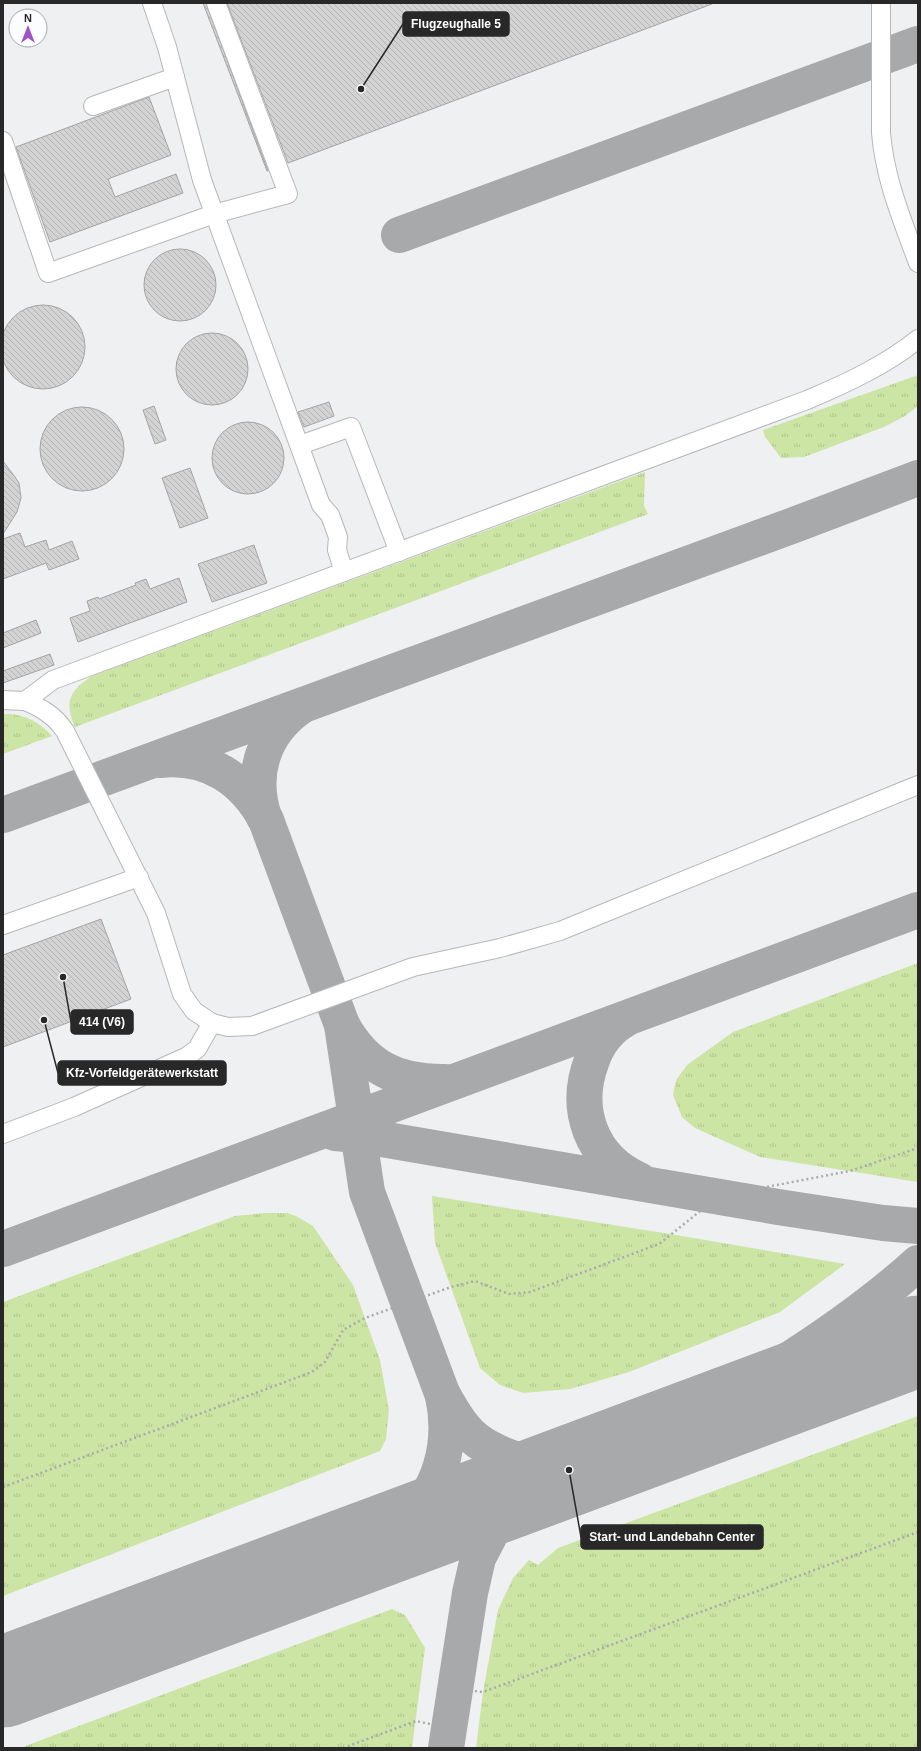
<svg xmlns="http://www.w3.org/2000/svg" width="921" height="1751" viewBox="0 0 921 1751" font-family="Helvetica,sans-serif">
<defs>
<pattern id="grass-tufts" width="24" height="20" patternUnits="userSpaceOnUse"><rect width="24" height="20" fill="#cce5a5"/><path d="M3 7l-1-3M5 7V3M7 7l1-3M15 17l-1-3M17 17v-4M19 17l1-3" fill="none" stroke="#afc48e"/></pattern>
<pattern id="building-back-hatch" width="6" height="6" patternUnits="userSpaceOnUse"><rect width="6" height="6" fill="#d4d3d4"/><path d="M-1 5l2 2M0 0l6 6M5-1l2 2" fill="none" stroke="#b6b5b6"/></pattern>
</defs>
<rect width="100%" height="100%" fill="#eff0f1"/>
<!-- grass -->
<g fill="url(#grass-tufts)">
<polygon points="918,375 918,406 905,416 884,427 804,457 781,458 765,437 763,430"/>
<path d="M645 472 644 506 648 514 75 727C64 702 69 691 92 676Z"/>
<path d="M3 714C22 713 39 721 52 736L3 754Z"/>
<polygon points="918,963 918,1182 760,1157 695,1128 682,1117 673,1095 676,1080 687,1065 733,1032"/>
<polygon points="432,1196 670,1234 845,1264 780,1312 629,1372 570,1389 523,1393 500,1385 480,1368 435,1243"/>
<polygon points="265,1213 287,1213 296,1216 313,1226 353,1285 380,1360 389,1410 386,1439 380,1451 3,1596 3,1302 235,1216"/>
<polygon points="918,1416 918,1748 476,1748 483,1692 498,1610 513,1578 529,1560 538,1565 558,1548"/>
<polygon points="392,1609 405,1615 425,1648 412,1748 20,1748"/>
</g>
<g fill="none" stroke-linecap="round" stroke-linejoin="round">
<!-- taxiway -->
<g stroke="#a8a9aa" stroke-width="36">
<polyline points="399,235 918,44"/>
<path d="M160 760C208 755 244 779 266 820L342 1025 367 1192 442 1393C449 1406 456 1418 465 1429 473 1439 486 1447 497 1452 535 1470 566 1466 606 1458"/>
<polyline points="3,815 794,525 918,478"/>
<path d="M264 817C250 774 263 733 300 707"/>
<path d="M624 1020C609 1028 597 1045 592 1060 573 1109 591 1159 639 1180"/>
<path d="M342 1025C365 1067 397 1083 445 1082"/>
<polyline points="335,1133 358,1135 778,1207 883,1223 918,1226"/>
<polyline points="3,1249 918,910"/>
<path d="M619 1452C672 1424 728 1399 779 1366 828 1335 875 1302 918 1263"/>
<path d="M346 1555C365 1545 385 1537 402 1524 441 1493 453 1443 443 1396"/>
<polyline points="3,1676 34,1670"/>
<polyline points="446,1748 470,1593 478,1558 491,1533 506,1512 531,1490 569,1470"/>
</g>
<!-- runway -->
<polyline stroke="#a8a9aa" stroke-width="91" points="3,1682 918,1341"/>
</g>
<!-- building -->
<g fill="url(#building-back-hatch)" stroke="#a5a4a5">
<polygon points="203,3 206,3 268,171 267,171"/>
<polygon points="227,3 712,3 712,4 288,163"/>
<polygon points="149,97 171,155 108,179 115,197 176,174 183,193 50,242 16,147"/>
<circle cx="180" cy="285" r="36"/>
<circle cx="43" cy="347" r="42"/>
<circle cx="212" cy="369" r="36"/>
<polygon points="329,402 334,416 304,427 298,412"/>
<polygon points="154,406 166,440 155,444 143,410"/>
<circle cx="82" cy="449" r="42"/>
<circle cx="248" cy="458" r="36"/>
<polygon points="3,461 15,477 19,483 21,498 17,512 3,534"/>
<polygon points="190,468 208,518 180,528 162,478"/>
<polygon points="20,533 25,547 46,540 49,550 72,541 79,559 49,570 46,563 3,579 3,539"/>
<polygon points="254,545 267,583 212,602 198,564"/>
<polygon points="179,578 187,602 78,642 70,618 90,611 87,601 98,597 99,599 136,585 135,583 146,579 150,589"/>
<polygon points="36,620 41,633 3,648 3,633"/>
<polygon points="50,654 54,665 3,683 3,671"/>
<polygon points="101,919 131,999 3,1047 3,955"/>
</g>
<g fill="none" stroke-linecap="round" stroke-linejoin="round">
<!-- minor casing -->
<g stroke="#b6b7b8" stroke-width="20">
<g id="minor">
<polyline points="152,3 167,47 202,180 321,505 330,515 338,537 337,550 344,572"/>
<path d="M881 3V133C885 180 902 219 918 263"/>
<polyline points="93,106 175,77"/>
<polyline points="3,141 48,273 214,214 288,194 216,3"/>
<polyline points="300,445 351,427 399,552"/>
<path d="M3 700 25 701 53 680 807 400C845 384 886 365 918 339"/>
<path d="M25 701C42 708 55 716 65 731L156 913 182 994 194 1011 212 1023"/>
<polyline points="3,925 139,877"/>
<polyline points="3,1134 74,1107 186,1057 197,1049 212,1023 228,1027 252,1026 413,967 500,948 560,931 918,785"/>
</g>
</g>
<!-- path -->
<g stroke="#aaaaab" stroke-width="2.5" stroke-dasharray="2 3" stroke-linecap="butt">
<polyline points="3,1487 312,1372 325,1362 343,1330 365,1318 451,1287 475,1281 509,1294 530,1292 659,1244 719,1196 850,1171 918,1148"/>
<polyline points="455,1689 483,1692 918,1532"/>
<polyline points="343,1748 416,1721 449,1728"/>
</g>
<!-- minor -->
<use href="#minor" stroke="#fff" stroke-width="18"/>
</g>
<!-- callouts -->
<path fill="none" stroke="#282828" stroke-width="1.5" d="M361 89L403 24M63 977L71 1022M44 1020L58 1073M569 1470L581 1537"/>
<g fill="#282828" stroke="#fcfdfe" stroke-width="1.5">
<circle cx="361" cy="89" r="4"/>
<circle cx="63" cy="977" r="4"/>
<circle cx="44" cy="1020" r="4"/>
<circle cx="569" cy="1470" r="4"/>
</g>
<g fill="#282828" stroke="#282828" stroke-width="1.5">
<rect x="403" y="12" width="106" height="24" rx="4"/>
<rect x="71" y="1010" width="62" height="24" rx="4"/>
<rect x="58" y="1061" width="168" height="24" rx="4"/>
<rect x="581" y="1525" width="182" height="24" rx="4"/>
</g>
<g font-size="12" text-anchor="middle" font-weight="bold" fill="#fff">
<text x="456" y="28">Flugzeughalle 5</text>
<text x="102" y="1026">414 (V6)</text>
<text x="142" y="1077">Kfz-Vorfeldgerätewerkstatt</text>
<text x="672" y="1541">Start- und Landebahn Center</text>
</g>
<!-- border -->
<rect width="921" height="1751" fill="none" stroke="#282828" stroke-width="8"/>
<!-- north arrow -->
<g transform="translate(28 28)"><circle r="19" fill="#fcfdfe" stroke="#a7a8a8"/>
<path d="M0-3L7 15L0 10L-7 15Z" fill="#a053c5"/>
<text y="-6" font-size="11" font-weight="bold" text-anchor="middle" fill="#282828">N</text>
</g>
</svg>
